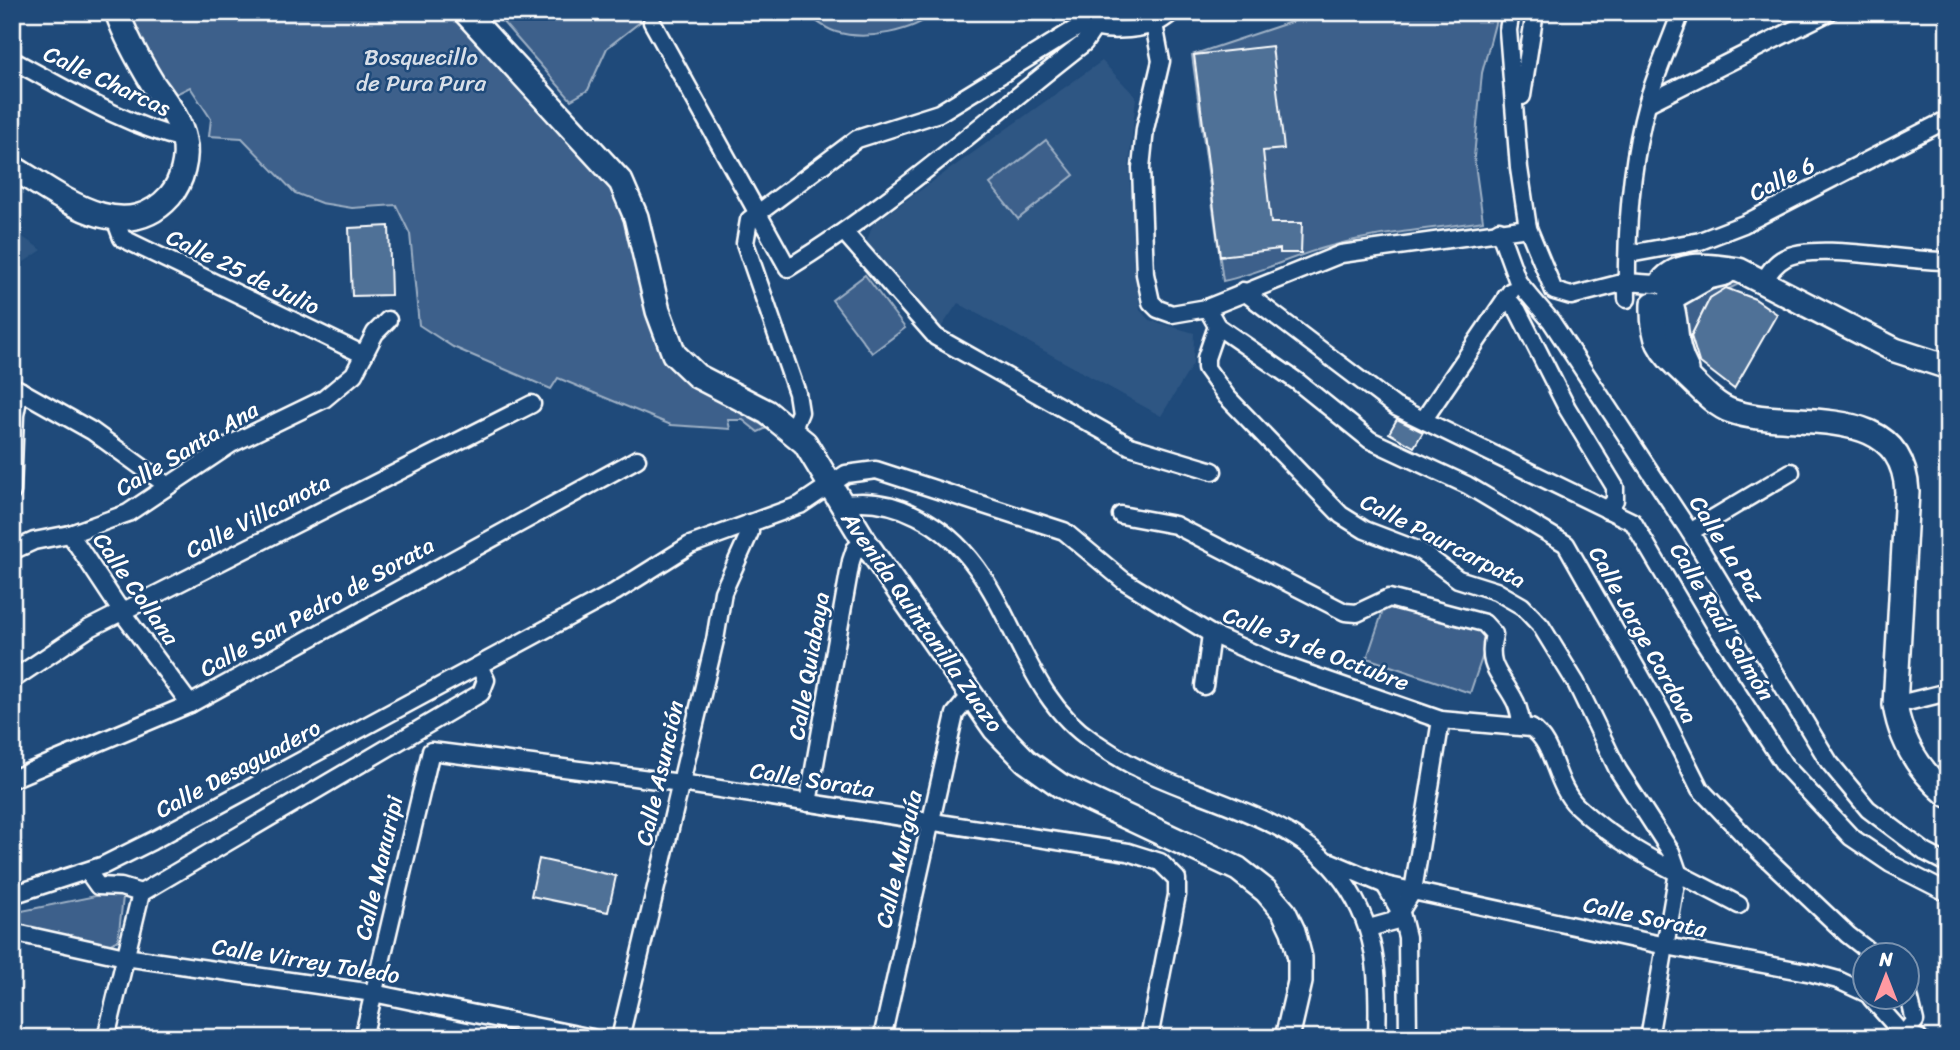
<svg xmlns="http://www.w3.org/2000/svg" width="1960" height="1050" viewBox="0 0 1960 1050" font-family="Sriracha,sans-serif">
<rect width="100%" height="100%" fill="#1f4a7a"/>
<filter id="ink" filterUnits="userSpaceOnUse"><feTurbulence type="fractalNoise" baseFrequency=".0143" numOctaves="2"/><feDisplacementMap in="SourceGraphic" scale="14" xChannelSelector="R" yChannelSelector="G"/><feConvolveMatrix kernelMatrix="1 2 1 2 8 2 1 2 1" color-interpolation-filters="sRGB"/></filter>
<g filter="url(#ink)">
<!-- built -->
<g fill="#2e5683">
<polygon points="1102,61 1136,97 1129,166 1140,310 1149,320 1194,333 1193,364 1161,416 958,303 940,329 866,243 873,224"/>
<polygon points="12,230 42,250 12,270"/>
</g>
<!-- green -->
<g fill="#3c618b" stroke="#9eb0c5" stroke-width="2">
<polygon points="130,12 480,12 613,190 637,258 663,357 682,379 767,428 758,432 743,420 728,420 730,429 671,425 558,378 551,389 453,347 419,325 410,234 396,205 352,208 321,203 295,193 242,138 209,136 211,119 190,87 172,96 143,45"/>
<polygon points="494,12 653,12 607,48 588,90 571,100"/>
<path d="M803 12H936C913 32 866 41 836 32 825 29 813 18 803 12Z"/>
<path d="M1321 12H1498L1482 73 1474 157 1483 221C1434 229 1382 232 1335 245 1296 254 1262 273 1223 281L1192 55Z"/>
<polygon points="1046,140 1074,175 1018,219 990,184"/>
<polygon points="865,275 905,328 872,353 832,300"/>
<polygon points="1719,277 1739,284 1710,298 1685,348 1681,297"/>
<polygon points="1387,599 1490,634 1470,693 1367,658"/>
<polygon points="115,892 123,897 118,940 107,946 12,923 12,913"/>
</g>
<!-- building -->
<g fill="#507197" stroke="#fff" stroke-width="2">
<polygon points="1272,46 1284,149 1263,151 1271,223 1302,223 1301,253 1280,253 1280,249 1220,256 1194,55"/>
<polygon points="389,226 391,295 352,296 349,228"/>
<polygon points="1726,288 1755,299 1777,314 1734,389 1699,362 1691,336 1710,298"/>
<polygon points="1397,419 1423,432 1414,447 1389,433"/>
<polygon points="539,859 616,876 608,912 531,896"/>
</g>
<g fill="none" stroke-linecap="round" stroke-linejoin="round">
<!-- street casing -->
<g stroke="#fff" stroke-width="21">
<g id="street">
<polyline points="1511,12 1508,30 1519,168 1528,228 1554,291 1571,296 1626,282 1654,284"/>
<path d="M652 22 788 268C894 203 986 119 1084 43L1094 28"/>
<path d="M1087 24C1102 33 1136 30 1154 24 1160 22 1167 16 1173 12"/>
<polyline points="1154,24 1161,61 1145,129 1141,168 1145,274 1151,302 1158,309 1172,314 1207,308 1341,254 1528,228"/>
<path d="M12 60C67 89 124 125 184 139"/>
<polyline points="1522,96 1535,12"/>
<polyline points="1648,103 1829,12"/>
<polyline points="115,219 122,238 364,355"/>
<polyline points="1499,230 1518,282 1551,321 1690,532 1829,762 1868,809 1925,852 1948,864"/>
<polyline points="845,233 936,337 1130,446 1213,471"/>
<polyline points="1629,254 1700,241 1744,224 1948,119"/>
<path d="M1763 282C1769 272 1775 263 1785 258 1815 242 1909 262 1948 261"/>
<polyline points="1243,291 1396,407 1633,522 1699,634 1785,766 1851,837 1891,864 1948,893"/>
<polyline points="1506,297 1518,311 1567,408 1615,487 1615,500 1607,510"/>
<path d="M1627 299C1626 235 1630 166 1647 104 1656 73 1670 43 1681 12"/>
<polyline points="1207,308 1217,326 1206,358 1206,368 1227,397 1341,515 1365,530 1420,551 1458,579 1496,591 1522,606 1541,626 1576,683 1618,770 1671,852 1678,872 1649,1038"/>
<polyline points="1217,326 1298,382 1370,440 1467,485 1566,544 1664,717 1700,789 1757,849 1848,935 1875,956"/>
<polyline points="12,386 92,431 168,486"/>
<polyline points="1424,419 1511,291"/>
<polyline points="792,431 800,412 797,393 745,243 749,220 857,139 939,113 1085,23"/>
<polyline points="12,492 15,415 20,390"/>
<path d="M840 504C867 499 892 503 917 516 1014 564 1009 686 1093 741 1107 750 1122 761 1138 768 1201 800 1291 816 1337 873 1378 924 1379 975 1377 1038"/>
<path d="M1121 515 1175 525 1345 612 1357 613 1389 598 1484 623 1494 634C1486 667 1500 673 1514 699 1519 707 1520 717 1522 726"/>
<polyline points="1690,532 1791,472"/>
<polyline points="70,534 121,611 190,704"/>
<polyline points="12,551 34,541 70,534 128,513 231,444 324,399 354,374 375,333 388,320"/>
<polyline points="12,680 88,629 532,404"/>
<polyline points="1204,686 1211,634"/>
<polyline points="1895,705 1948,692"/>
<polyline points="12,779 190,704 637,459"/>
<polyline points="808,803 851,561 855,549 865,542"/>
<polyline points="1331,862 1385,885 1666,946 1812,973 1838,980 1866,993"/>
<polyline points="88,872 98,886 121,887 141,893"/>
<polyline points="1385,885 1401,913 1407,937 1408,1038"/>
<polyline points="141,893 481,693 486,680 479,666"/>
<path d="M12 895 104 865 152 841 615 592 690 545 800 505 846 474 876 470 1064 531 1123 580 1211 634 1274 662 1441 720 1531 728C1555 743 1554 784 1577 806 1623 850 1684 875 1739 905"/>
<polyline points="1369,928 1394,921 1413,891 1441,720"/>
<polyline points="12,932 125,957 373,993 592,1038"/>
<polyline points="1871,998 1903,1034 1919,1038"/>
<polyline points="106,1038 141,893"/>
<polyline points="363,1038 431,751 681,783 1128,852 1160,862 1177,879 1177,895 1149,1038"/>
<polyline points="620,1038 715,640 723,592 750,532 749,523"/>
<polyline points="882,1038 955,714 970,696"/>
<polyline points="1902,1038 1915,1021 1908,992"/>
</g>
</g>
<!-- secondary casing -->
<g stroke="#fff" stroke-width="28">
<g id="secondary">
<polyline points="465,12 621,182 636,217 658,311 674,354 697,376 767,412 805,443 865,542 995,729 1026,761 1061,786 1238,869 1266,891 1284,912 1293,931 1300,958 1300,982 1287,1038"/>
<path d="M12 167C57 194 123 249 170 196 182 182 188 158 184 140 180 119 165 101 153 84 139 61 126 38 117 12"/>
<path d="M1662 282C1679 260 1714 266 1739 270L1895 350 1948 367"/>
<polyline points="1671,298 1708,277 1725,273"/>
<path d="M1670 300C1679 325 1672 343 1687 370"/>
<path d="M1653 304C1652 340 1659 350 1685 374 1698 386 1714 405 1731 411 1789 432 1902 397 1907 492L1895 705C1901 741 1920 772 1948 795"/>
</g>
</g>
<!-- street -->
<use href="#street" stroke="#1f4a7a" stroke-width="16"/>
<!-- secondary -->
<use href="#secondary" stroke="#1f4a7a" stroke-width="23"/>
</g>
</g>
<g text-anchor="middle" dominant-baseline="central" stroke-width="5" stroke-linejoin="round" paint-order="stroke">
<!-- park labels -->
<g font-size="23" fill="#d8dfe8" stroke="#1f4a7a">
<text x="421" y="57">Bosquecillo<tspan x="421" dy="26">de Pura Pura</tspan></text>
</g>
<!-- street labels -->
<g font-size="23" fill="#fff" stroke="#1f4a7a">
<text transform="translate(107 81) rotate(25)">Calle Charcas</text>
<text transform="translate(1782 179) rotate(-27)">Calle 6</text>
<text transform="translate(243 272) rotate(26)">Calle 25 de Julio</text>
<text transform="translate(187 449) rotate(-31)">Calle Santa Ana</text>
<text transform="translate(258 516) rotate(-27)">Calle Villcanota</text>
<text transform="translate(1443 541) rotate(27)">Calle Paurcarpata</text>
<text transform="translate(1727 549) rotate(58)">Calle La Paz</text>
<text transform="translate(136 589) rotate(55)">Calle Collana</text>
<text transform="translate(317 607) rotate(-29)">Calle San Pedro de Sorata</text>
<text transform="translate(922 622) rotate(55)">Avenida Quintanilla Zuazo</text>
<text transform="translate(1722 622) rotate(59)">Calle Raúl Salmón</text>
<text transform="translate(1643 635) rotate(61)">Calle Jorge Cordova</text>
<text transform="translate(1316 649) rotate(21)">Calle 31 de Octubre</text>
<text transform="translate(809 666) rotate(-80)">Calle Quiabaya</text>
<text transform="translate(238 769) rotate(-28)">Calle Desaguadero</text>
<text transform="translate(660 773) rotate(-77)">Calle Asunción</text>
<text transform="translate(812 780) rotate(9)">Calle Sorata</text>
<text transform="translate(899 859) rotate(-77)">Calle Murguía</text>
<text transform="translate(379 868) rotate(-77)">Calle Manuripi</text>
<text transform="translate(1645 917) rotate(12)">Calle Sorata</text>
<text transform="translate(306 961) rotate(9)">Calle Virrey Toledo</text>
</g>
</g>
<!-- margin -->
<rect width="1960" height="1050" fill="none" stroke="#1f4a7a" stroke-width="42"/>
<rect x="21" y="21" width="1918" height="1008" fill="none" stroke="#fff" stroke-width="2.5" filter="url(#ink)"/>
<!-- north arrow -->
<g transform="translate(1886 976)"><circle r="33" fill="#1f4a7a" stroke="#7992af" stroke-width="2"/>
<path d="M0-5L12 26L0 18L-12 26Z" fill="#ff9aa2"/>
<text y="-10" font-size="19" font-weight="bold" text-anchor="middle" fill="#ffffff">N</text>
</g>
</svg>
